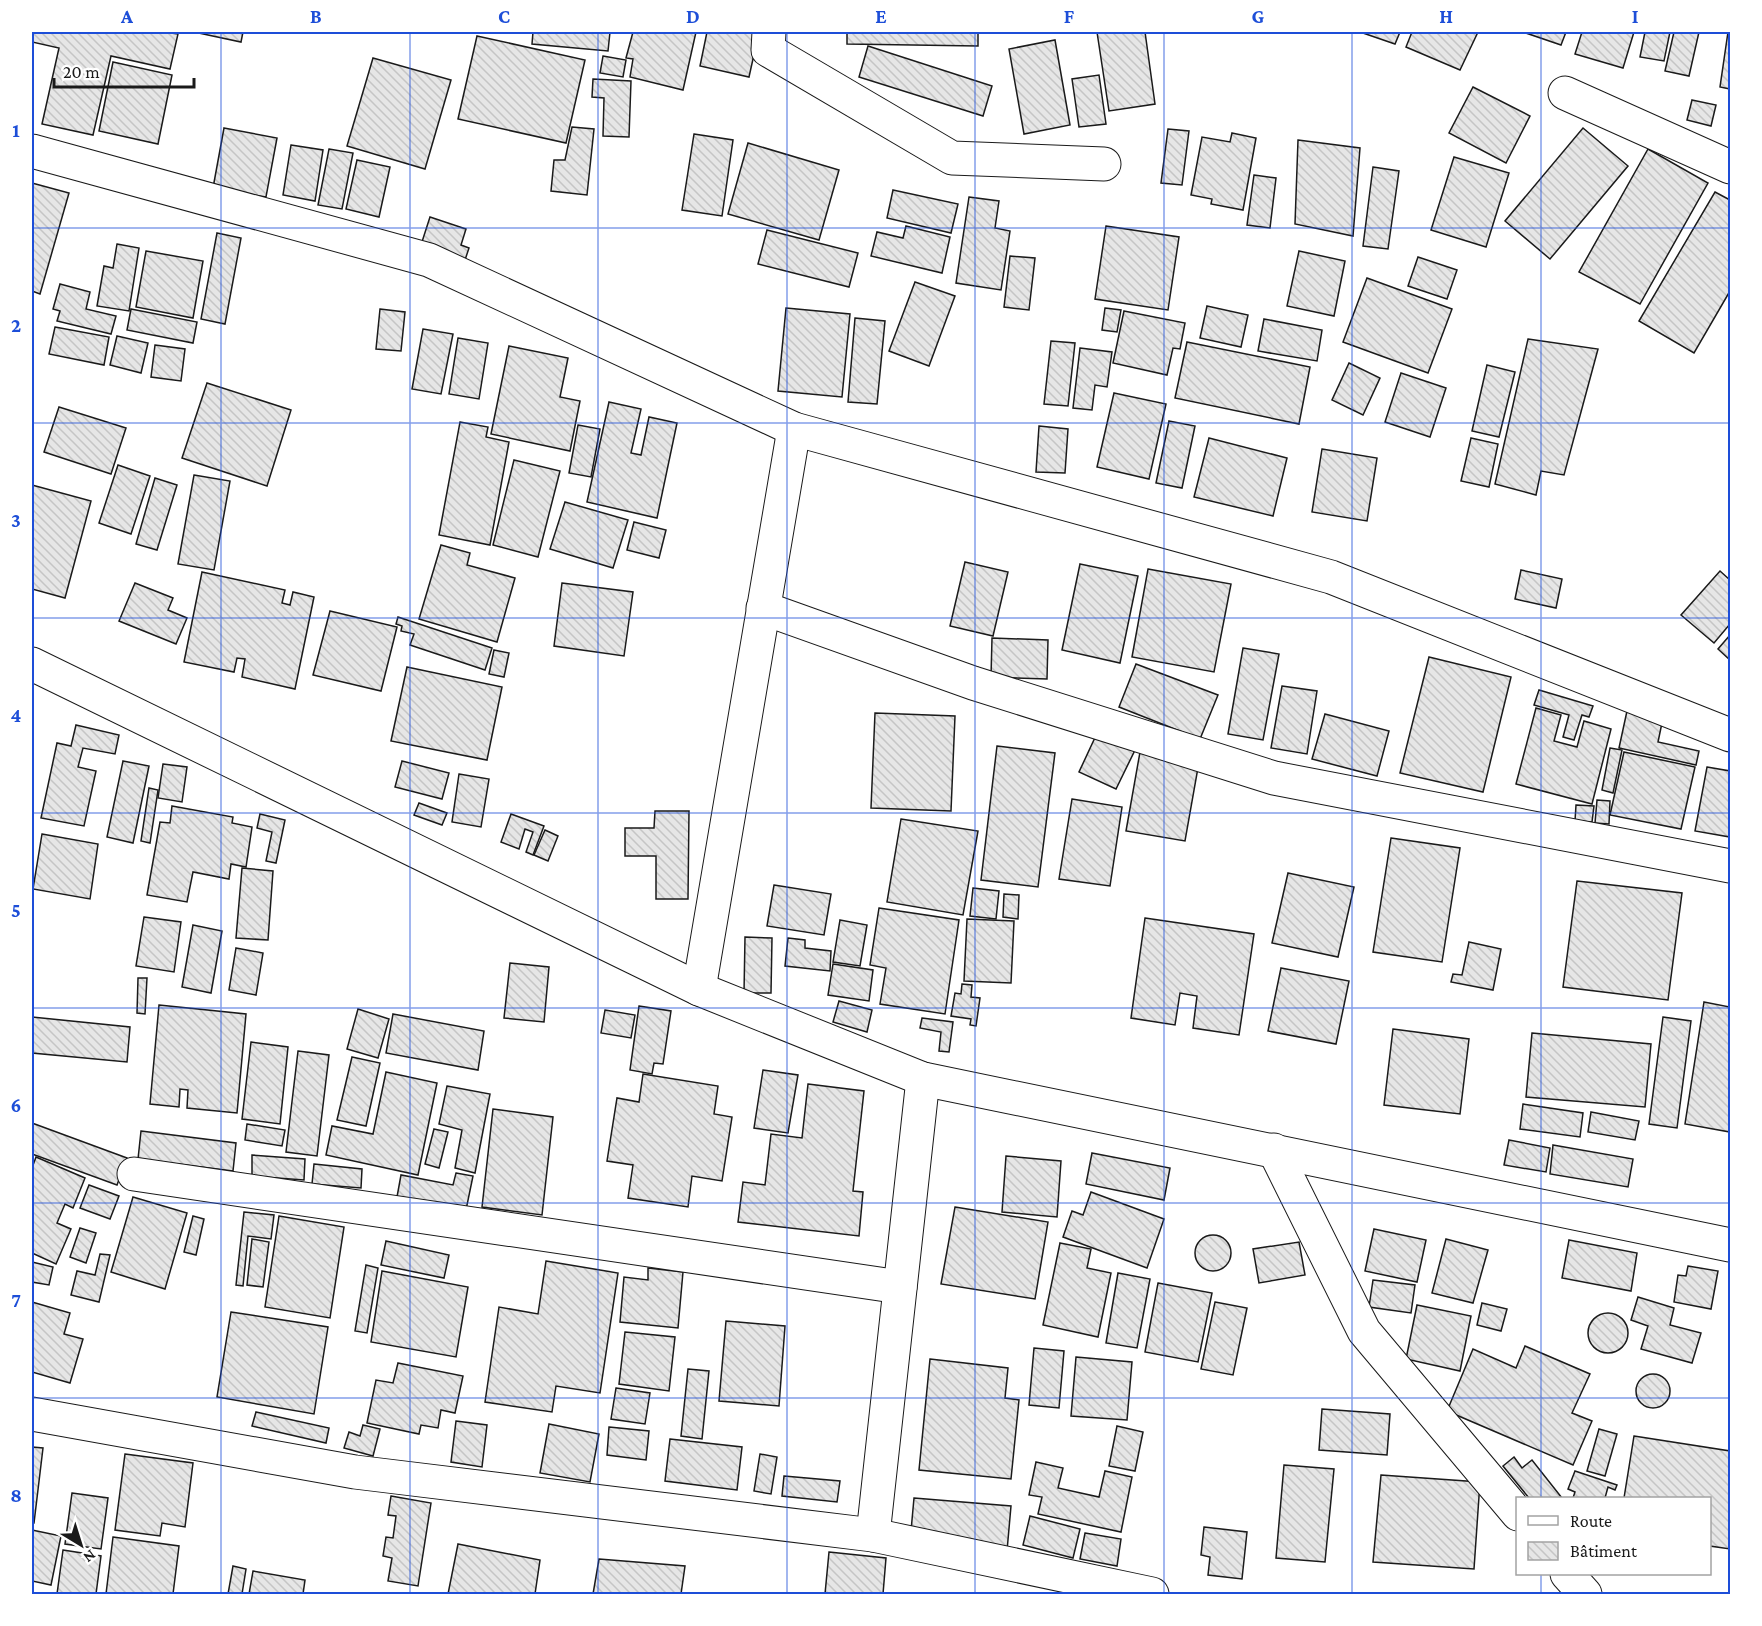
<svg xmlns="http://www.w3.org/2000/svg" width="1762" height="1626" viewBox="0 0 1762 1626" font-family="'Crimson Pro',serif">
<defs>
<pattern id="building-back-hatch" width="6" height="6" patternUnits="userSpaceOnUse" patternTransform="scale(1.5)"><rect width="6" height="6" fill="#e6e6e6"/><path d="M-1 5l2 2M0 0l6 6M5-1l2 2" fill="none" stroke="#c5c5c5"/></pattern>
</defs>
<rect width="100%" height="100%" fill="#fff"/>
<!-- building -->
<g fill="url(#building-back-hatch)" stroke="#1a1a1a" stroke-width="1.5">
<polygon points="32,32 164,32 178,34 170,69 111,56 93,135 42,124 59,48 32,42"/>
<polygon points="194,32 243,32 241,42"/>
<polygon points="533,32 610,32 608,51 532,44"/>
<polygon points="633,32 696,32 683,90 630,77 633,59 626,58"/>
<polygon points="707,32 759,32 749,77 700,66"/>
<polygon points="847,32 978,32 978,46 847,44"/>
<polygon points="1097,32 1145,32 1155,104 1109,111"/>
<polygon points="1360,32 1400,32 1395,44"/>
<polygon points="1412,32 1478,32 1460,70 1406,47"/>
<polygon points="1523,32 1566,32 1561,45"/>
<polygon points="1582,32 1634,32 1623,68 1575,54"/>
<polygon points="1645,32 1670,32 1664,61 1640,57"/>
<polygon points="1674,32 1699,32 1689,76 1665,71"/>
<polygon points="1728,32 1730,32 1730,89 1720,87"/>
<polygon points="477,36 585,60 566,143 458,119"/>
<polygon points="1055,40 1070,125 1024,134 1009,49"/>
<polygon points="868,46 992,86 983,116 859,77"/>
<polygon points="603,56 626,60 623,77 600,73"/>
<polygon points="373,58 451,80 425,169 347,146"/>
<polygon points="113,62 172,75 158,144 99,131"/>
<polygon points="1099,75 1106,124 1079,127 1072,79"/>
<polygon points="593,79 631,81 629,137 603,136 604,98 592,97"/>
<polygon points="1473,87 1530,116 1506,163 1449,133"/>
<polygon points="1692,100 1716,105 1711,126 1687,120"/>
<polygon points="572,127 594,129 587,195 551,191 554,160 565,160"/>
<polygon points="224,128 277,138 266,197 213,188"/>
<polygon points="1583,128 1628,166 1550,259 1505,221"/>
<polygon points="1168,129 1189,131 1182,185 1161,183"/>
<polygon points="1232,133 1256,138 1243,210 1211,204 1212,199 1191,195 1202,137 1230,142"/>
<polygon points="694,134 733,140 722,216 682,210"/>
<polygon points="1298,140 1360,148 1353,236 1295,224"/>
<polygon points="748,143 839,170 819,240 728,214"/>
<polygon points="291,145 323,150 315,201 283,195"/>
<polygon points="329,149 353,153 342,209 318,205"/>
<polygon points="1648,149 1708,183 1640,304 1579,272"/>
<polygon points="1454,157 1509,173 1486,247 1431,230"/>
<polygon points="357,160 390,167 379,217 346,209"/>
<polygon points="1373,167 1399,171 1388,249 1363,246"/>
<polygon points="1254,175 1276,178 1270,228 1247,225"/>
<polygon points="32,183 69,193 40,294 32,291"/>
<polygon points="893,190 958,204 951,233 887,218"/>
<polygon points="1715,192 1730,200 1730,291 1694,353 1639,321"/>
<polygon points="969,197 999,201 995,228 1010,231 1001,290 956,283"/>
<polygon points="430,217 466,229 461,245 469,248 464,263 420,248"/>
<polygon points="906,226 950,237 942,273 871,256 877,232 903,238"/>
<polygon points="1106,226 1179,237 1168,310 1095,299"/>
<polygon points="767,230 858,253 849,287 758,264"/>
<polygon points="217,233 241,238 225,324 201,319"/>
<polygon points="117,244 139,248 129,311 97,306 104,266 113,268"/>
<polygon points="146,251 203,261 193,318 136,307"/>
<polygon points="1299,251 1345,261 1334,316 1287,306"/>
<polygon points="1010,256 1035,258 1029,310 1004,307"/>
<polygon points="1418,257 1457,270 1447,299 1408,286"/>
<polygon points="1367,278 1452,309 1428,373 1343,342"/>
<polygon points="915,282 955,296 929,366 889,351"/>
<polygon points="60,284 90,292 86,309 116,316 111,334 57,321 60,311 53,309"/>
<polygon points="1207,306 1248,315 1241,347 1200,338"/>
<polygon points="786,308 850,314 842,397 778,391"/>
<polygon points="1105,308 1121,310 1117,332 1102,330"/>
<polygon points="131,309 197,322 193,343 127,330"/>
<polygon points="380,309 405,312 401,351 376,349"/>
<polygon points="1124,311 1185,323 1180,349 1173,348 1167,375 1113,363"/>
<polygon points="855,318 885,321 877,404 848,402"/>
<polygon points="1264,319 1322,330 1317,361 1258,351"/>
<polygon points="55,327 109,337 104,365 49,354"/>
<polygon points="423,329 453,334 441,394 412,389"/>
<polygon points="117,336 148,343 141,373 110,365"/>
<polygon points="458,338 488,343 479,399 449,394"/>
<polygon points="1528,339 1598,349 1564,475 1541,471 1536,495 1495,484"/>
<polygon points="1051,341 1075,343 1068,406 1044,404"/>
<polygon points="1187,342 1310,367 1299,424 1175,398"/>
<polygon points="155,345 185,349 181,381 151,377"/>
<polygon points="509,346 568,358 560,397 580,401 570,451 491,434"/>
<polygon points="1080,348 1112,352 1107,387 1095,385 1092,410 1073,408"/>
<polygon points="1349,363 1380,378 1363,415 1332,400"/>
<polygon points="1487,365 1515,372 1499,437 1472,431"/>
<polygon points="1401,373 1446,388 1430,437 1385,422"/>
<polygon points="207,383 291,410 267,486 182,458"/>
<polygon points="1114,393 1166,404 1149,479 1097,467"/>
<polygon points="609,402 641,409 631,453 641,455 649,417 677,423 657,518 587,502"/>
<polygon points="59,407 126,428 111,474 44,452"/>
<polygon points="1169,421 1195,426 1182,488 1156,483"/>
<polygon points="460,422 488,427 486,437 509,442 490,545 439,535"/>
<polygon points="578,425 600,429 591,477 569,473"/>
<polygon points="1039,426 1068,429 1065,473 1036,472"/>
<polygon points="1209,438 1287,458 1273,516 1194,497"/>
<polygon points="1471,438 1498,444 1489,487 1461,481"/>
<polygon points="1322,449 1377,458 1367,521 1312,512"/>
<polygon points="514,460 560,471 538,557 493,545"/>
<polygon points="118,465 150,476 131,534 99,523"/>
<polygon points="194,475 230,481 214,570 178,564"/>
<polygon points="155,478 177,485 157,550 136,544"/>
<polygon points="32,485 91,501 65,598 32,589"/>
<polygon points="565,502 628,520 613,568 550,549"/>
<polygon points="634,522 666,530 659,558 627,550"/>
<polygon points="441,545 470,553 467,565 515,578 497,642 419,619"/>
<polygon points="965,562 1008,572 993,636 950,626"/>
<polygon points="1080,564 1138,576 1120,663 1062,650"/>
<polygon points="1148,569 1231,584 1214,672 1132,657"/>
<polygon points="1521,570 1562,579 1556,608 1515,599"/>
<polygon points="1720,571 1730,580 1730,624 1714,643 1681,615"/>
<polygon points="202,572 285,590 282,603 290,605 293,592 314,597 295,689 242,677 245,659 237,658 234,672 184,662"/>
<polygon points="135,583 173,598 168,610 187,618 176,644 119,621"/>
<polygon points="562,583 633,592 624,656 554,646"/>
<polygon points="330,611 397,627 381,691 313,675"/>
<polygon points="398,617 492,648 485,670 410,645 414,634 401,631 402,626 396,624"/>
<polygon points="1730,635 1730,660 1718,649"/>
<polygon points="992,638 1048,640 1047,679 991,677"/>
<polygon points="1243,648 1279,654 1263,740 1228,734"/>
<polygon points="494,650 509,653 504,677 489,674"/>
<polygon points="1429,657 1511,677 1483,792 1400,773"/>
<polygon points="1136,664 1218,695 1200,739 1119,707"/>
<polygon points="407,667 502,687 487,760 391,741"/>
<polygon points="1282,686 1317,691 1307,754 1271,748"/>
<polygon points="1539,690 1593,706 1589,717 1582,715 1574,740 1563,737 1569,715 1534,705"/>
<polygon points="1536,708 1561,715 1554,741 1577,747 1584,721 1611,729 1592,804 1516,784"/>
<polygon points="1627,711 1663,718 1658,742 1699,751 1696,765 1619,748"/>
<polygon points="875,713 955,716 951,811 871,808"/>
<polygon points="1325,714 1389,731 1377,776 1312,759"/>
<polygon points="76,725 119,735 115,754 83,748 78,767 96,771 84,826 41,818 57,743 71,746"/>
<polygon points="1099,729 1137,746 1116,789 1079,772"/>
<polygon points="997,746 1055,753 1038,887 981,880"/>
<polygon points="1610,748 1622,750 1613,793 1602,790"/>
<polygon points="1140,752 1199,762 1185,841 1126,831"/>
<polygon points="1624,752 1695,767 1681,829 1610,815"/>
<polygon points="123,761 149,766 133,843 107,837"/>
<polygon points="402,761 449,773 442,799 395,787"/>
<polygon points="163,764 187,767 182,802 158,798"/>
<polygon points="1707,767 1730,771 1730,837 1695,831"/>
<polygon points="459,774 489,779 481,827 452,822"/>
<polygon points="149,788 158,790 150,843 141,841"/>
<polygon points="1072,799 1122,807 1110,886 1059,879"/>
<polygon points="1597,800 1610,801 1609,824 1595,823"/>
<polygon points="419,803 447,813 442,825 414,815"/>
<polygon points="1576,805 1594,806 1592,822 1575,821"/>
<polygon points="172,806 233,817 232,823 252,827 246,867 231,864 229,879 193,872 187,902 147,895 160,822 170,823"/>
<polygon points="655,811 689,811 688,899 656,899 656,856 625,856 625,828 654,828"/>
<polygon points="260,814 285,820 276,863 266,861 272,832 257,828"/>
<polygon points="511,814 544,826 533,855 526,852 533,832 525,829 519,849 501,842"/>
<polygon points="901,819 978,831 963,915 887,902"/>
<polygon points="545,830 558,836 548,861 534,855"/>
<polygon points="42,834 98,844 90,899 33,889"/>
<polygon points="1391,838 1460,848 1442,962 1373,952"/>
<polygon points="242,868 273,871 268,940 236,938"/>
<polygon points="1288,873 1354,887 1338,957 1272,943"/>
<polygon points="1577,881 1682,893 1668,1000 1563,987"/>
<polygon points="774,885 831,894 824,935 767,926"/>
<polygon points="973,888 999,891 996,919 970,916"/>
<polygon points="1004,894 1019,895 1018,919 1003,917"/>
<polygon points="879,908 959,920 945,1014 880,1004 886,968 870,965"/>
<polygon points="144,917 181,922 174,972 136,966"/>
<polygon points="1145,918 1254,934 1239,1035 1193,1028 1197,996 1180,993 1175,1025 1131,1018"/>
<polygon points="967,919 1014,921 1011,983 964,981"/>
<polygon points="840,920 867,925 860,966 833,962"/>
<polygon points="193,925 222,931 211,993 182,987"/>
<polygon points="745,937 772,938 771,993 744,993"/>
<polygon points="788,938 805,940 805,948 831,951 830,971 785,966"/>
<polygon points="1469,942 1501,949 1493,990 1451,982 1453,974 1462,975"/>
<polygon points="236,948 263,953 256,995 229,990"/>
<polygon points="510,963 549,967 544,1022 504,1018"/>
<polygon points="833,964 873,970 869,1001 828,995"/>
<polygon points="1281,968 1349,981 1336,1044 1268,1031"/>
<polygon points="138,978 147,978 145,1014 137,1013"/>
<polygon points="962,984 972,985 971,997 980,998 976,1026 970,1025 971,1019 951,1016 955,993 961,994"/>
<polygon points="839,1001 872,1010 867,1032 833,1022"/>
<polygon points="1704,1002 1730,1007 1730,1132 1685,1124"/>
<polygon points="159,1005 246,1014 237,1113 187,1108 188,1090 180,1089 179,1107 150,1104"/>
<polygon points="639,1006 671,1011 663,1064 654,1063 652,1074 630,1070"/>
<polygon points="358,1009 389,1019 378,1058 347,1049"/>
<polygon points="605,1010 635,1015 631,1038 601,1033"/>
<polygon points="393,1014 484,1031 478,1070 386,1053"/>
<polygon points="32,1017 130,1027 127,1062 32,1053"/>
<polygon points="1663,1017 1691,1021 1677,1128 1649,1124"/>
<polygon points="922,1018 953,1022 949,1052 939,1051 941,1032 920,1028"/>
<polygon points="1393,1029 1469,1039 1460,1114 1384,1105"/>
<polygon points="1532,1033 1651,1044 1645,1107 1526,1097"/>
<polygon points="251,1042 288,1047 280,1124 242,1119"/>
<polygon points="298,1051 329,1055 317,1156 286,1152"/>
<polygon points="352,1057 380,1063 366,1126 337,1120"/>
<polygon points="763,1070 798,1075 788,1133 754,1128"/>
<polygon points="386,1072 437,1083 418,1175 326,1155 332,1126 373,1134"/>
<polygon points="643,1074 718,1086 714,1114 732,1117 722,1181 692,1176 688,1207 628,1198 633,1165 607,1161 617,1098 639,1102"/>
<polygon points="808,1084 864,1091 853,1191 863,1192 859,1236 738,1222 743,1182 765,1185 771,1134 802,1138"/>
<polygon points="447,1086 490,1094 475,1173 455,1168 462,1130 439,1124"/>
<polygon points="1523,1104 1583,1113 1580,1137 1520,1129"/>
<polygon points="493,1109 553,1117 542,1215 482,1207"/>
<polygon points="1591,1112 1639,1121 1635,1140 1588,1132"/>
<polygon points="32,1123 127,1158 117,1185 32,1154"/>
<polygon points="247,1124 285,1130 282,1146 245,1140"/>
<polygon points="434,1129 448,1132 439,1168 425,1164"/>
<polygon points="141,1131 236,1143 233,1171 138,1159"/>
<polygon points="1509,1140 1550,1148 1546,1172 1504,1165"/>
<polygon points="1553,1145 1633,1159 1628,1187 1550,1174"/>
<polygon points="1092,1153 1170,1168 1164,1200 1086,1184"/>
<polygon points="252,1155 305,1159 304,1180 252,1176"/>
<polygon points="1006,1156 1061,1161 1057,1217 1002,1212"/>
<polygon points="36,1157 85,1178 73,1208 65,1204 57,1223 71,1229 56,1264 32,1253 32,1168"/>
<polygon points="314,1164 362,1169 361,1188 312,1184"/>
<polygon points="456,1173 473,1176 466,1210 397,1197 401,1175 453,1185"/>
<polygon points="89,1185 119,1196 110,1219 80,1208"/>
<polygon points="1091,1192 1164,1219 1147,1268 1063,1237 1072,1211 1083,1215"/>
<polygon points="133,1197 187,1213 165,1289 111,1272"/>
<polygon points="955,1207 1048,1222 1035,1299 941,1284"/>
<polygon points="244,1212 274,1215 271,1239 248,1236 243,1286 236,1285"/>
<polygon points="193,1216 204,1219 196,1255 184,1252"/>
<polygon points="279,1216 344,1227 330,1318 265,1307"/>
<polygon points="80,1228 96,1233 86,1263 70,1257"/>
<polygon points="1374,1229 1426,1240 1417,1282 1365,1271"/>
<circle cx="1213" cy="1253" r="18"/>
<polygon points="252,1239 269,1242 263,1287 247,1285"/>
<polygon points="1446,1239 1488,1250 1473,1303 1432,1293"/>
<polygon points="1569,1240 1637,1253 1631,1291 1562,1278"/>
<polygon points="386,1241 449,1255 444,1278 381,1265"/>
<polygon points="1299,1242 1305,1275 1259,1283 1253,1249"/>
<polygon points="1060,1243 1091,1249 1087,1268 1111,1273 1098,1337 1043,1325"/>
<polygon points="100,1254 110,1255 99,1302 71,1295 77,1271 95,1275"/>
<polygon points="546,1261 618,1273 600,1393 556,1386 552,1412 485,1402 499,1307 538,1314"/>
<polygon points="32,1262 53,1267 49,1285 32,1282"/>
<polygon points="366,1265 378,1268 367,1333 355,1331"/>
<polygon points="1688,1266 1718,1271 1711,1309 1674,1302 1678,1275 1686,1276"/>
<polygon points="648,1268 683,1272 678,1328 620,1322 624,1277 648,1280"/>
<polygon points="382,1271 468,1287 456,1357 371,1342"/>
<polygon points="1118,1273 1150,1279 1137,1348 1106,1343"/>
<polygon points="1373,1280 1415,1285 1411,1313 1369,1307"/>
<polygon points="1158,1283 1212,1293 1198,1362 1145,1352"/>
<polygon points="1638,1297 1674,1308 1670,1325 1701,1333 1692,1363 1641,1349 1648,1326 1631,1320"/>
<polygon points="32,1302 70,1313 64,1334 83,1339 70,1383 32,1372"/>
<polygon points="1215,1302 1247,1308 1233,1375 1201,1369"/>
<polygon points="1482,1303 1507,1309 1501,1331 1477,1325"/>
<polygon points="1417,1305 1471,1316 1460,1371 1406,1359"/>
<polygon points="231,1312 328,1327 314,1414 217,1397"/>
<circle cx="1608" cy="1333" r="20"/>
<polygon points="726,1321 785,1326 779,1406 719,1401"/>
<polygon points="625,1332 675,1337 669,1391 619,1384"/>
<polygon points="1525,1346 1590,1374 1572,1413 1592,1421 1573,1465 1447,1411 1473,1349 1516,1368"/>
<polygon points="1034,1348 1064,1351 1059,1408 1029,1405"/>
<polygon points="1076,1357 1132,1362 1127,1420 1071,1416"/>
<polygon points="930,1359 1008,1368 1005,1398 1019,1400 1011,1479 919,1470"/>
<polygon points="398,1363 463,1376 455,1413 441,1410 438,1428 421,1425 419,1434 367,1423 376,1380 393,1383"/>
<polygon points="688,1369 709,1371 702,1439 681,1436"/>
<circle cx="1653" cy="1391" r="17"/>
<polygon points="616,1388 650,1393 645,1424 611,1419"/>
<polygon points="1322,1409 1390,1414 1387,1455 1319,1450"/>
<polygon points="256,1412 329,1428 326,1443 252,1426"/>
<polygon points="456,1421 487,1425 482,1467 451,1462"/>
<polygon points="549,1424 599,1434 590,1482 540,1473"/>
<polygon points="363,1425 380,1429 373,1456 344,1448 349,1432 360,1436"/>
<polygon points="1117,1426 1143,1432 1135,1471 1109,1466"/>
<polygon points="609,1427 649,1431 646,1460 607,1455"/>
<polygon points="1599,1429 1617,1434 1605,1476 1587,1471"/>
<polygon points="1634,1436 1730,1451 1730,1549 1710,1546 1710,1498 1624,1498"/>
<polygon points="670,1439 742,1447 737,1490 665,1481"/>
<polygon points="32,1447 43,1448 34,1523 32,1523"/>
<polygon points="125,1454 193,1463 185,1527 162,1523 160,1536 115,1530"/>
<polygon points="760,1454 777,1457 771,1494 754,1491"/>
<polygon points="1514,1457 1522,1468 1532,1460 1562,1498 1529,1498 1503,1466"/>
<polygon points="1036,1462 1063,1468 1058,1488 1099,1497 1105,1471 1132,1477 1121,1532 1038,1514 1042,1497 1029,1495"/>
<polygon points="1284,1465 1334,1469 1325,1562 1276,1558"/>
<polygon points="1575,1471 1617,1485 1615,1490 1608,1487 1605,1498 1573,1498 1575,1492 1568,1489"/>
<polygon points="1381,1475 1480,1482 1474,1569 1373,1562"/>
<polygon points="784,1476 840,1481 837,1502 782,1496"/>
<polygon points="72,1493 108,1498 101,1549 65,1544"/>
<polygon points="391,1496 431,1503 418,1586 388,1581 392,1558 383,1556 386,1537 393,1538 396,1516 388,1515"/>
<polygon points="914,1498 1011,1506 1007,1551 910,1542"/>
<polygon points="1030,1516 1080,1529 1073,1558 1023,1545"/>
<polygon points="1204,1527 1247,1532 1242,1579 1208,1575 1210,1557 1201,1555"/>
<polygon points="32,1530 61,1536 51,1585 32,1581"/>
<polygon points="1085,1533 1121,1539 1117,1566 1080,1559"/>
<polygon points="113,1537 179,1546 173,1594 106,1594"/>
<polygon points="458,1544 540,1560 535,1594 448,1594"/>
<polygon points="63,1550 101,1556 96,1594 57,1594"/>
<polygon points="829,1552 886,1558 883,1594 825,1594"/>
<polygon points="599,1559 685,1566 681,1594 593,1594"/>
<polygon points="233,1566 246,1569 242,1594 228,1594"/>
<polygon points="253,1571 305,1580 303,1594 249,1594"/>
</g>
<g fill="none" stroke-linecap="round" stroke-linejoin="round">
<!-- street casing -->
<g stroke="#1a1a1a" stroke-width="35">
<g id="street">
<polyline points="769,32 768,50 952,158 1104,164"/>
<polyline points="1565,93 1730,167"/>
<polyline points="32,151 429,260 794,429 1331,577 1730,735"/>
<polyline points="763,608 973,683 1274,778 1730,866"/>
<polyline points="32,664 699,989 923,1079 1730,1245"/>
<polyline points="699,989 794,429"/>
<polyline points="1274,1150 1364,1331 1518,1514"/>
<polyline points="134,1174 900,1287"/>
<polyline points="32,1414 355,1472 873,1535 1152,1594"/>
<polyline points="873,1535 923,1079"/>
<polyline points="1567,1574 1585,1594"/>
</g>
</g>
<!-- street -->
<use href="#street" stroke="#fff" stroke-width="33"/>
</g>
<!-- grid -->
<path fill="none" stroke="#1d4ed8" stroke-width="1.5" stroke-opacity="0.55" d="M221 32V1594M410 32V1594M598 32V1594M787 32V1594M975 32V1594M1164 32V1594M1352 32V1594M1541 32V1498M32 228H1730M32 423H1730M32 618H1730M32 813H1730M32 1008H1730M32 1203H1730M32 1398H1730M1541 1574V1594"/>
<!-- border -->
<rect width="1762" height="1626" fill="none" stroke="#ffffff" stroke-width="66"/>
<!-- legend -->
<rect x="1516" y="1497" width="195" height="78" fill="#ffffff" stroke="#a3a3a3" stroke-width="1.5"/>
<rect x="1528" y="1516" width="30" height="9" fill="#ffffff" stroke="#a3a3a3" stroke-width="1.5"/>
<text x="1570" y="1527" font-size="18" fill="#1a1a1a">Route</text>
<rect x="1528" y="1542" width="30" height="18" fill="url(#building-back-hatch)" stroke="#a3a3a3" stroke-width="1.5"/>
<text x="1570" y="1557" font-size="18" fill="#1a1a1a">Bâtiment</text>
<!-- north arrow -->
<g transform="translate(81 1545) rotate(142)" stroke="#ffffff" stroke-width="4.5" paint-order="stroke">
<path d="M0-4.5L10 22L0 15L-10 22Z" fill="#1a1a1a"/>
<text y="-9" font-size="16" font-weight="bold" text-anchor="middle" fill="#1a1a1a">N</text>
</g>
<!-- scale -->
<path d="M54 78v9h140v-9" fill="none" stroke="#1a1a1a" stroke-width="3"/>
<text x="63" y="78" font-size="18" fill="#1a1a1a" stroke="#ffffff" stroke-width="4.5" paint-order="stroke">20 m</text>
<rect x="33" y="33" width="1696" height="1560" fill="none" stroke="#1d4ed8" stroke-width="2"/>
<g font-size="20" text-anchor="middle" font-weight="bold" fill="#1d4ed8">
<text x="127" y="23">A</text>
<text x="316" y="23">B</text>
<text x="504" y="23">C</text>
<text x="693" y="23">D</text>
<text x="881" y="23">E</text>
<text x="1069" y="23">F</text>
<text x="1258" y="23">G</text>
<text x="1446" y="23">H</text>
<text x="1635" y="23">I</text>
<text x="16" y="137">1</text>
<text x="16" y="332">2</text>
<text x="16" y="527">3</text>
<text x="16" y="722">4</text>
<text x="16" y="917">5</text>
<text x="16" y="1112">6</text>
<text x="16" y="1307">7</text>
<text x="16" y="1502">8</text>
</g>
</svg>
